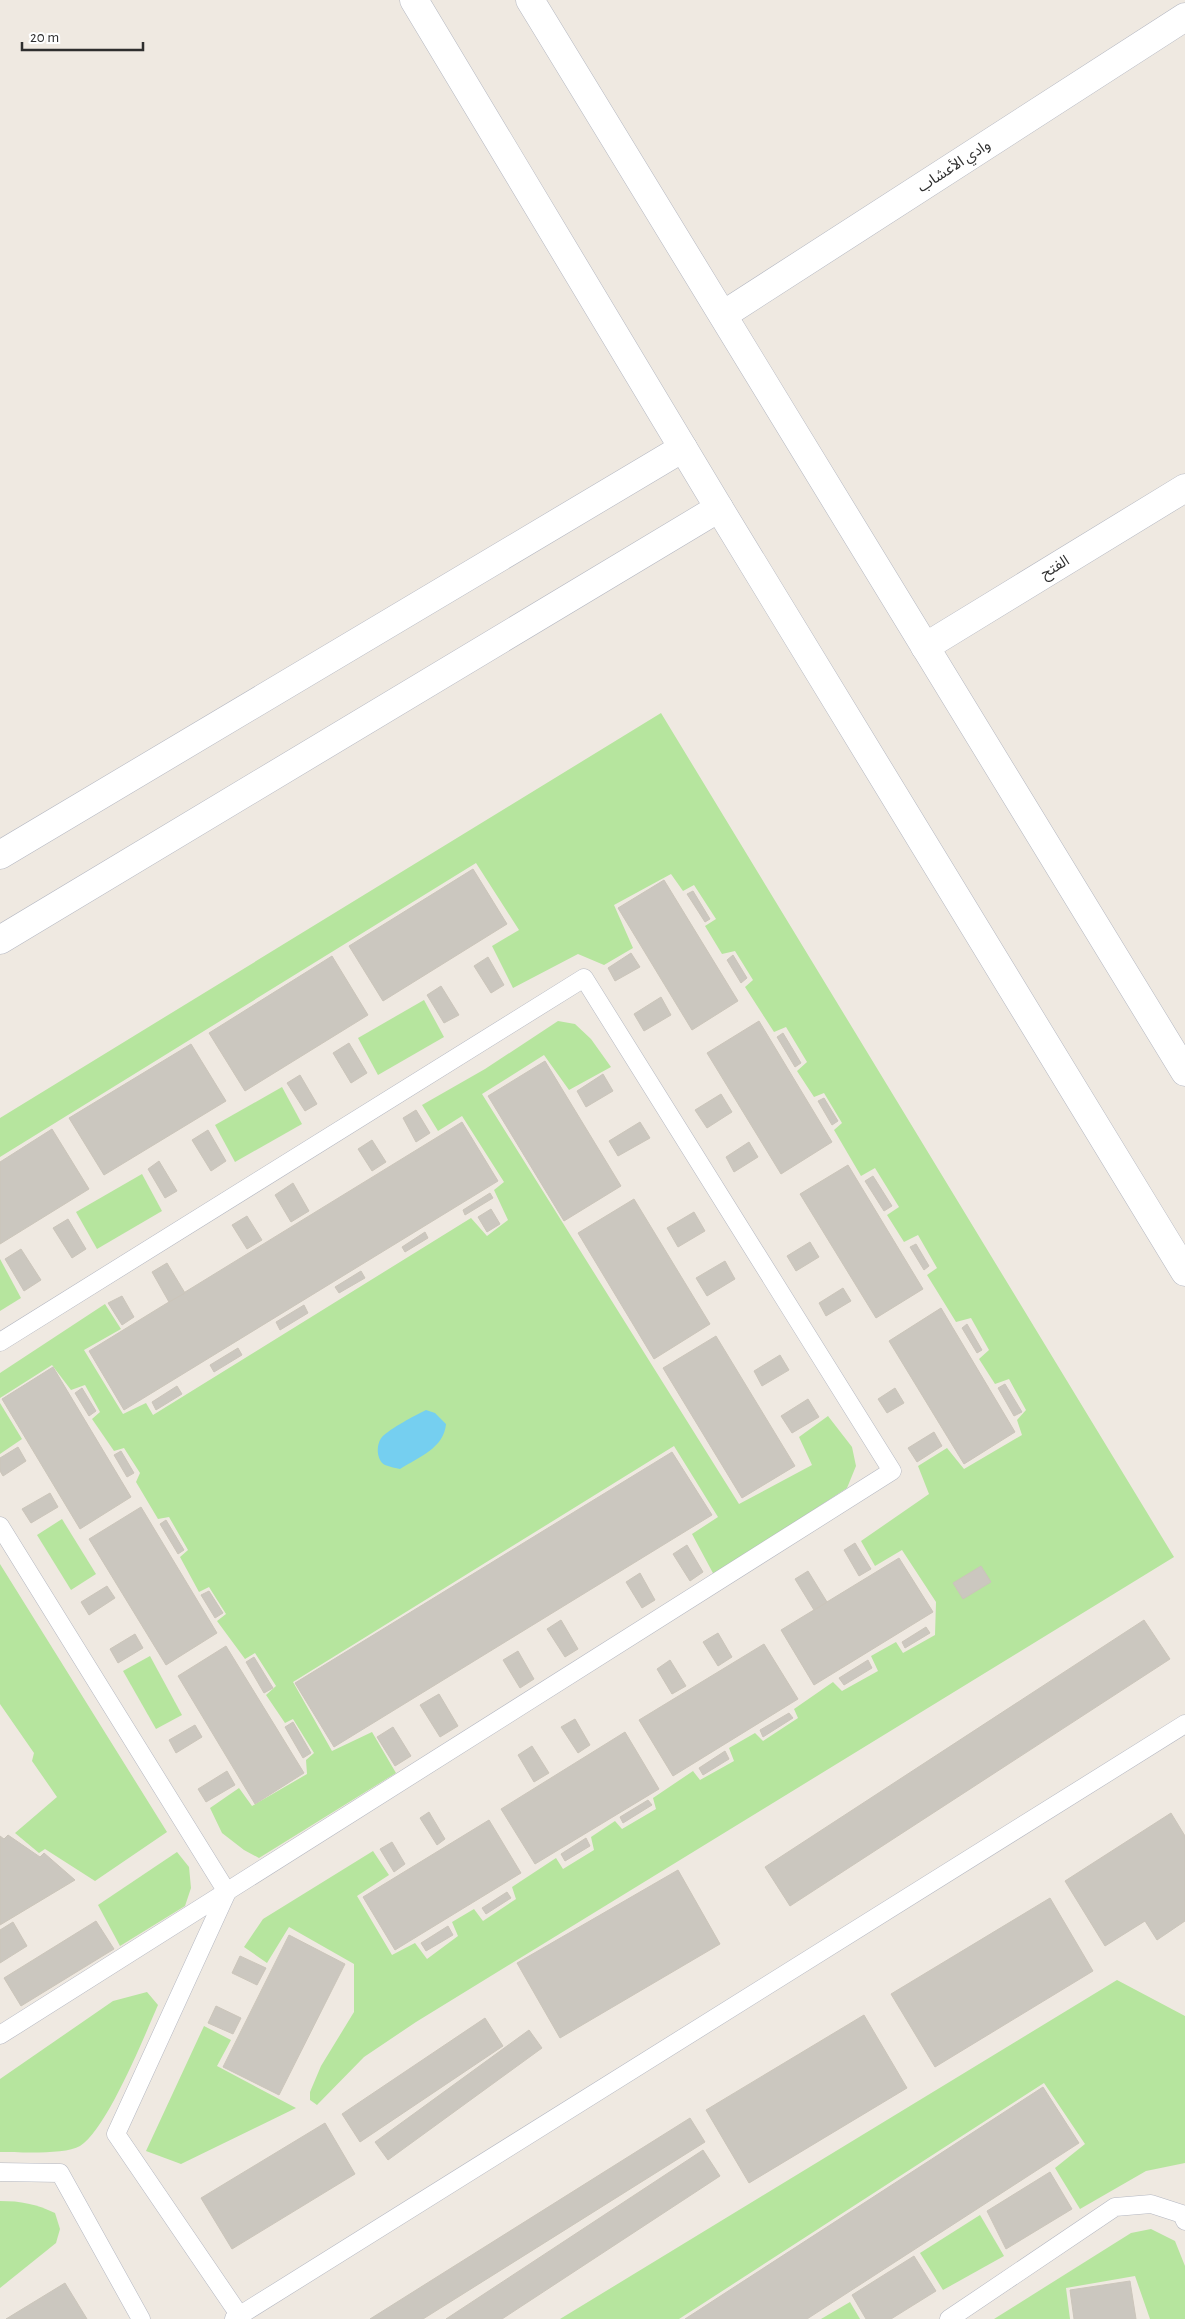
<svg xmlns="http://www.w3.org/2000/svg" width="1185" height="2319" viewBox="0 0 1185 2319" font-family="'Alegreya Sans','Noto Sans Arabic',sans-serif">
<rect width="100%" height="100%" fill="#efe9e1"/>
<!-- green -->
<g fill="#b6e59e">
<polygon points="661,713 1174,1557 416,2022 364,2057 317,2105 310,2100 310,2092 321,2066 354,2012 354,1964 289,1927 267,1963 244,1947 263,1919 373,1851 389,1875 357,1896 392,1955 415,1943 427,1959 458,1936 452,1922 474,1909 483,1921 516,1899 512,1887 556,1858 563,1869 594,1850 591,1837 615,1821 622,1829 656,1809 653,1798 693,1771 700,1780 734,1761 729,1748 755,1733 763,1741 798,1718 794,1709 833,1682 842,1691 878,1671 871,1656 896,1642 903,1653 935,1635 936,1602 902,1550 875,1566 861,1541 929,1494 918,1466 947,1448 964,1469 1022,1435 1017,1420 1026,1410 1009,1379 995,1384 979,1359 989,1350 971,1318 956,1322 927,1275 937,1268 918,1235 904,1242 887,1215 899,1207 875,1168 861,1176 834,1130 842,1123 824,1093 814,1097 797,1071 807,1062 786,1027 774,1032 745,987 753,980 735,951 722,954 705,926 716,919 694,885 683,891 671,874 614,905 633,948 604,965 578,954 513,988 492,946 519,930 476,863 0,1157 0,1118"/>
<polygon points="424,1000 444,1037 378,1075 358,1038"/>
<polygon points="558,1021 575,1024 591,1039 611,1067 569,1090 544,1055 482,1094 739,1504 812,1465 799,1437 828,1416 852,1447 856,1466 847,1488 714,1575 692,1534 718,1517 674,1446 293,1682 332,1751 372,1732 396,1773 259,1858 244,1850 222,1833 210,1808 239,1788 252,1806 307,1774 306,1760 314,1753 293,1719 285,1723 266,1695 276,1686 255,1653 245,1659 217,1621 226,1614 209,1587 199,1592 180,1557 188,1550 169,1517 158,1519 136,1482 140,1473 124,1448 114,1451 92,1419 100,1412 85,1385 71,1390 52,1365 0,1398 0,1373 105,1304 121,1329 84,1350 123,1414 146,1403 153,1415 471,1218 487,1236 508,1220 494,1190 504,1182 462,1116 438,1131 422,1105 485,1069"/>
<polygon points="282,1087 302,1124 235,1162 215,1125"/>
<polygon points="142,1174 162,1211 97,1249 76,1212"/>
<polygon points="0,1259 21,1298 0,1311"/>
<polygon points="0,1403 22,1439 0,1454"/>
<polygon points="62,1519 96,1574 71,1590 37,1535"/>
<polygon points="0,1564 167,1832 95,1881 45,1849 39,1853 15,1833 57,1797 32,1761 34,1753 0,1704"/>
<polygon points="150,1656 182,1715 156,1729 123,1671"/>
<polygon points="177,1852 189,1867 191,1888 185,1906 120,1946 98,1905"/>
<polygon points="1117,1980 1185,2016 1185,2163 1146,2171 1080,2209 1055,2168 1085,2144 1044,2083 679,2319 560,2319"/>
<path d="M147 1992 158 2005C144 2037 107 2129 80 2146 65 2155 19 2152 0 2152V2079L113 2001Z"/>
<polygon points="204,2026 231,2040 217,2066 296,2108 181,2164 146,2151"/>
<path d="M0 2201C21 2201 36 2204 55 2213L60 2229 56 2243 0 2288Z"/>
<polygon points="980,2215 1004,2256 943,2290 920,2253"/>
<polygon points="1151,2229 1175,2241 1185,2266 1185,2319 1150,2319 1135,2276 1066,2288 1070,2319 994,2319 1131,2233"/>
<polygon points="850,2302 860,2319 821,2319"/>
</g>
<!-- water -->
<path fill="#75cff0" d="M426 1410 435 1413 446 1424C444 1448 419 1457 400 1469 396 1468 390 1467 385 1465 376 1460 376 1444 382 1437 391 1428 414 1416 426 1410Z"/>
<!-- building -->
<g fill="#cbc7bf" stroke="#cbc5ba">
<polygon points="473,869 507,924 383,1001 349,946"/>
<polygon points="664,880 738,1001 692,1030 618,908"/>
<polygon points="693,891 710,919 705,922 687,894"/>
<polygon points="631,953 640,967 615,981 608,968"/>
<polygon points="733,955 747,978 741,983 727,960"/>
<polygon points="332,956 368,1015 245,1091 209,1033"/>
<polygon points="488,957 504,985 491,993 474,966"/>
<polygon points="441,986 459,1015 444,1023 427,995"/>
<polygon points="661,997 671,1015 644,1031 634,1014"/>
<polygon points="759,1021 832,1142 781,1174 707,1053"/>
<polygon points="783,1033 801,1063 795,1067 777,1037"/>
<polygon points="349,1043 367,1073 351,1083 333,1053"/>
<polygon points="191,1044 226,1101 104,1175 69,1118"/>
<polygon points="545,1061 621,1186 564,1221 488,1096"/>
<polygon points="603,1074 613,1091 586,1107 577,1091"/>
<polygon points="300,1075 317,1104 305,1111 287,1083"/>
<polygon points="721,1094 732,1112 707,1128 695,1110"/>
<polygon points="824,1098 838,1121 832,1125 818,1101"/>
<polygon points="416,1110 430,1133 416,1142 403,1118"/>
<polygon points="462,1122 498,1181 124,1410 89,1351"/>
<polygon points="640,1122 650,1138 618,1156 609,1141"/>
<polygon points="52,1129 89,1189 0,1244 0,1162"/>
<polygon points="208,1130 226,1161 211,1171 192,1140"/>
<polygon points="372,1140 386,1162 372,1171 358,1149"/>
<polygon points="749,1142 758,1157 734,1172 726,1157"/>
<polygon points="159,1161 177,1191 165,1198 148,1169"/>
<polygon points="848,1165 923,1289 876,1318 800,1194"/>
<polygon points="873,1176 892,1206 884,1211 865,1181"/>
<polygon points="293,1183 309,1211 291,1222 275,1195"/>
<polygon points="490,1193 493,1198 465,1215 463,1210"/>
<polygon points="634,1199 710,1324 654,1359 578,1233"/>
<polygon points="491,1209 500,1224 487,1232 478,1217"/>
<polygon points="694,1212 705,1231 678,1247 667,1228"/>
<polygon points="247,1216 262,1240 247,1249 232,1225"/>
<polygon points="68,1219 86,1249 72,1258 53,1228"/>
<polygon points="425,1232 428,1238 405,1252 402,1247"/>
<polygon points="810,1242 819,1257 796,1271 787,1256"/>
<polygon points="916,1244 929,1266 924,1270 910,1247"/>
<polygon points="21,1249 41,1280 24,1291 5,1259"/>
<polygon points="725,1261 735,1279 707,1296 696,1278"/>
<polygon points="167,1263 185,1293 169,1302 152,1272"/>
<polygon points="361,1271 365,1278 339,1293 335,1287"/>
<polygon points="843,1288 851,1301 826,1316 819,1303"/>
<polygon points="122,1296 134,1317 122,1325 108,1303"/>
<polygon points="304,1305 308,1313 280,1330 276,1322"/>
<polygon points="941,1308 1015,1432 964,1464 889,1341"/>
<polygon points="967,1324 982,1350 977,1353 962,1328"/>
<polygon points="716,1336 795,1466 742,1498 663,1368"/>
<polygon points="238,1348 242,1355 214,1372 210,1365"/>
<polygon points="780,1355 789,1370 762,1386 754,1371"/>
<polygon points="53,1367 131,1497 80,1529 2,1399"/>
<polygon points="1005,1384 1022,1412 1014,1416 998,1388"/>
<polygon points="177,1386 182,1394 156,1410 152,1402"/>
<polygon points="82,1388 96,1411 89,1416 75,1393"/>
<polygon points="895,1388 904,1403 887,1413 878,1399"/>
<polygon points="808,1399 819,1417 792,1433 781,1416"/>
<polygon points="934,1432 942,1446 917,1462 908,1448"/>
<polygon points="18,1447 26,1461 3,1476 0,1471 0,1458"/>
<polygon points="121,1451 134,1473 127,1477 114,1455"/>
<polygon points="672,1452 712,1515 334,1747 295,1683"/>
<polygon points="50,1493 58,1507 31,1523 22,1509"/>
<polygon points="141,1507 217,1633 166,1665 89,1539"/>
<polygon points="166,1520 184,1550 178,1554 160,1524"/>
<polygon points="855,1543 871,1569 859,1576 844,1550"/>
<polygon points="687,1545 703,1572 690,1581 673,1554"/>
<polygon points="899,1558 933,1612 814,1685 781,1630"/>
<polygon points="981,1566 991,1582 963,1599 953,1583"/>
<polygon points="808,1571 827,1602 814,1610 795,1579"/>
<polygon points="640,1573 655,1600 642,1608 626,1582"/>
<polygon points="107,1586 115,1598 89,1615 81,1602"/>
<polygon points="209,1591 223,1613 215,1618 201,1595"/>
<polygon points="561,1620 578,1649 565,1657 547,1629"/>
<polygon points="1144,1620 1170,1659 790,1906 765,1867"/>
<polygon points="926,1627 930,1633 905,1648 902,1642"/>
<polygon points="718,1633 732,1657 718,1666 703,1642"/>
<polygon points="135,1634 143,1648 118,1663 110,1649"/>
<polygon points="764,1644 798,1699 673,1776 639,1720"/>
<polygon points="226,1646 304,1773 255,1804 178,1676"/>
<polygon points="518,1651 534,1679 520,1688 503,1660"/>
<polygon points="254,1657 273,1688 264,1693 246,1662"/>
<polygon points="670,1660 686,1686 672,1694 657,1669"/>
<polygon points="868,1660 872,1668 844,1685 839,1678"/>
<polygon points="439,1694 458,1726 440,1737 420,1705"/>
<polygon points="789,1713 793,1718 763,1737 760,1730"/>
<polygon points="575,1719 590,1745 578,1753 561,1727"/>
<polygon points="293,1722 311,1753 303,1758 285,1727"/>
<polygon points="195,1725 202,1737 176,1753 169,1740"/>
<polygon points="393,1727 411,1756 395,1766 377,1737"/>
<polygon points="625,1732 659,1789 535,1864 501,1809"/>
<polygon points="532,1746 549,1773 534,1782 518,1755"/>
<polygon points="725,1751 729,1759 703,1775 699,1768"/>
<polygon points="227,1771 235,1785 206,1802 198,1789"/>
<polygon points="648,1800 652,1805 623,1823 620,1817"/>
<polygon points="429,1812 445,1839 437,1845 420,1818"/>
<polygon points="1171,1813 1185,1836 1185,1921 1157,1940 1145,1921 1105,1946 1065,1881"/>
<polygon points="489,1820 521,1873 395,1950 363,1897"/>
<polygon points="8,1835 40,1857 44,1853 75,1880 0,1925 0,1836 4,1839"/>
<polygon points="586,1838 590,1846 565,1861 561,1854"/>
<polygon points="392,1842 405,1864 394,1872 380,1849"/>
<polygon points="678,1870 720,1944 560,2038 517,1963"/>
<polygon points="507,1892 511,1898 486,1914 482,1908"/>
<polygon points="1050,1898 1093,1971 935,2067 891,1994"/>
<polygon points="96,1921 114,1949 21,2006 4,1978"/>
<polygon points="13,1922 27,1946 0,1963 0,1930"/>
<polygon points="448,1926 453,1935 426,1951 421,1943"/>
<polygon points="289,1935 345,1964 279,2095 223,2067"/>
<polygon points="240,1956 266,1968 257,1985 232,1973"/>
<polygon points="216,2006 241,2018 233,2034 208,2023"/>
<polygon points="864,2015 907,2088 749,2183 706,2110"/>
<polygon points="485,2018 503,2046 360,2142 342,2114"/>
<polygon points="529,2030 542,2048 388,2160 375,2142"/>
<polygon points="1043,2087 1079,2143 807,2319 685,2319"/>
<polygon points="690,2118 705,2142 423,2319 370,2319"/>
<polygon points="325,2123 355,2174 232,2249 201,2198"/>
<polygon points="703,2150 720,2176 502,2319 446,2319"/>
<polygon points="1050,2172 1072,2209 1006,2249 987,2211"/>
<polygon points="914,2256 936,2291 891,2319 866,2319 852,2295"/>
<polygon points="1130,2281 1136,2319 1074,2319 1070,2290"/>
<polygon points="65,2283 87,2319 6,2319"/>
</g>
<g fill="none" stroke-linecap="round" stroke-linejoin="round">
<!-- lane casing -->
<g stroke="#b4b7c1" stroke-width="19">
<g id="lane">
<polyline points="0,1342 584,978 892,1471 0,2035"/>
<polyline points="0,1526 227,1892 116,2134 240,2316"/>
<polyline points="0,2172 60,2173 141,2319"/>
<polyline points="234,2319 1185,1724"/>
<polyline points="949,2319 1115,2207 1151,2204 1182,2214 1185,2221"/>
</g>
</g>
<!-- street casing -->
<g stroke="#b4b7c1" stroke-width="29">
<g id="street">
<polyline points="414,0 719,508 1185,1272"/>
<polyline points="530,0 1185,1072"/>
<polyline points="723,315 1185,17"/>
<polyline points="925,647 1185,488"/>
</g>
</g>
<!-- secondary casing -->
<g stroke="#b4b7c1" stroke-width="29">
<g id="secondary">
<polyline points="0,855 683,448"/>
<polyline points="0,940 719,508"/>
</g>
</g>
<!-- lane -->
<use href="#lane" stroke="#fff" stroke-width="18"/>
<!-- street -->
<use href="#street" stroke="#fff" stroke-width="28"/>
<!-- secondary -->
<use href="#secondary" stroke="#fff" stroke-width="28"/>
</g>
<g text-anchor="middle" dominant-baseline="central" stroke-width="4" stroke-linejoin="round" paint-order="stroke">
<!-- street labels -->
<g font-size="15" fill="#2e2e2e" stroke="#fff">
<text transform="translate(954 166) rotate(-33)">وادي الأعشاب</text>
<text transform="translate(1055 567) rotate(-31)">الفتح</text>
</g>
</g>
<!-- scale -->
<path d="M22 42v8h121v-8" fill="none" stroke="#2e2e2e" stroke-width="2.5"/>
<text x="30" y="42" font-size="15" fill="#2e2e2e" stroke="#ffffff" stroke-width="4" paint-order="stroke">20 m</text>
</svg>
